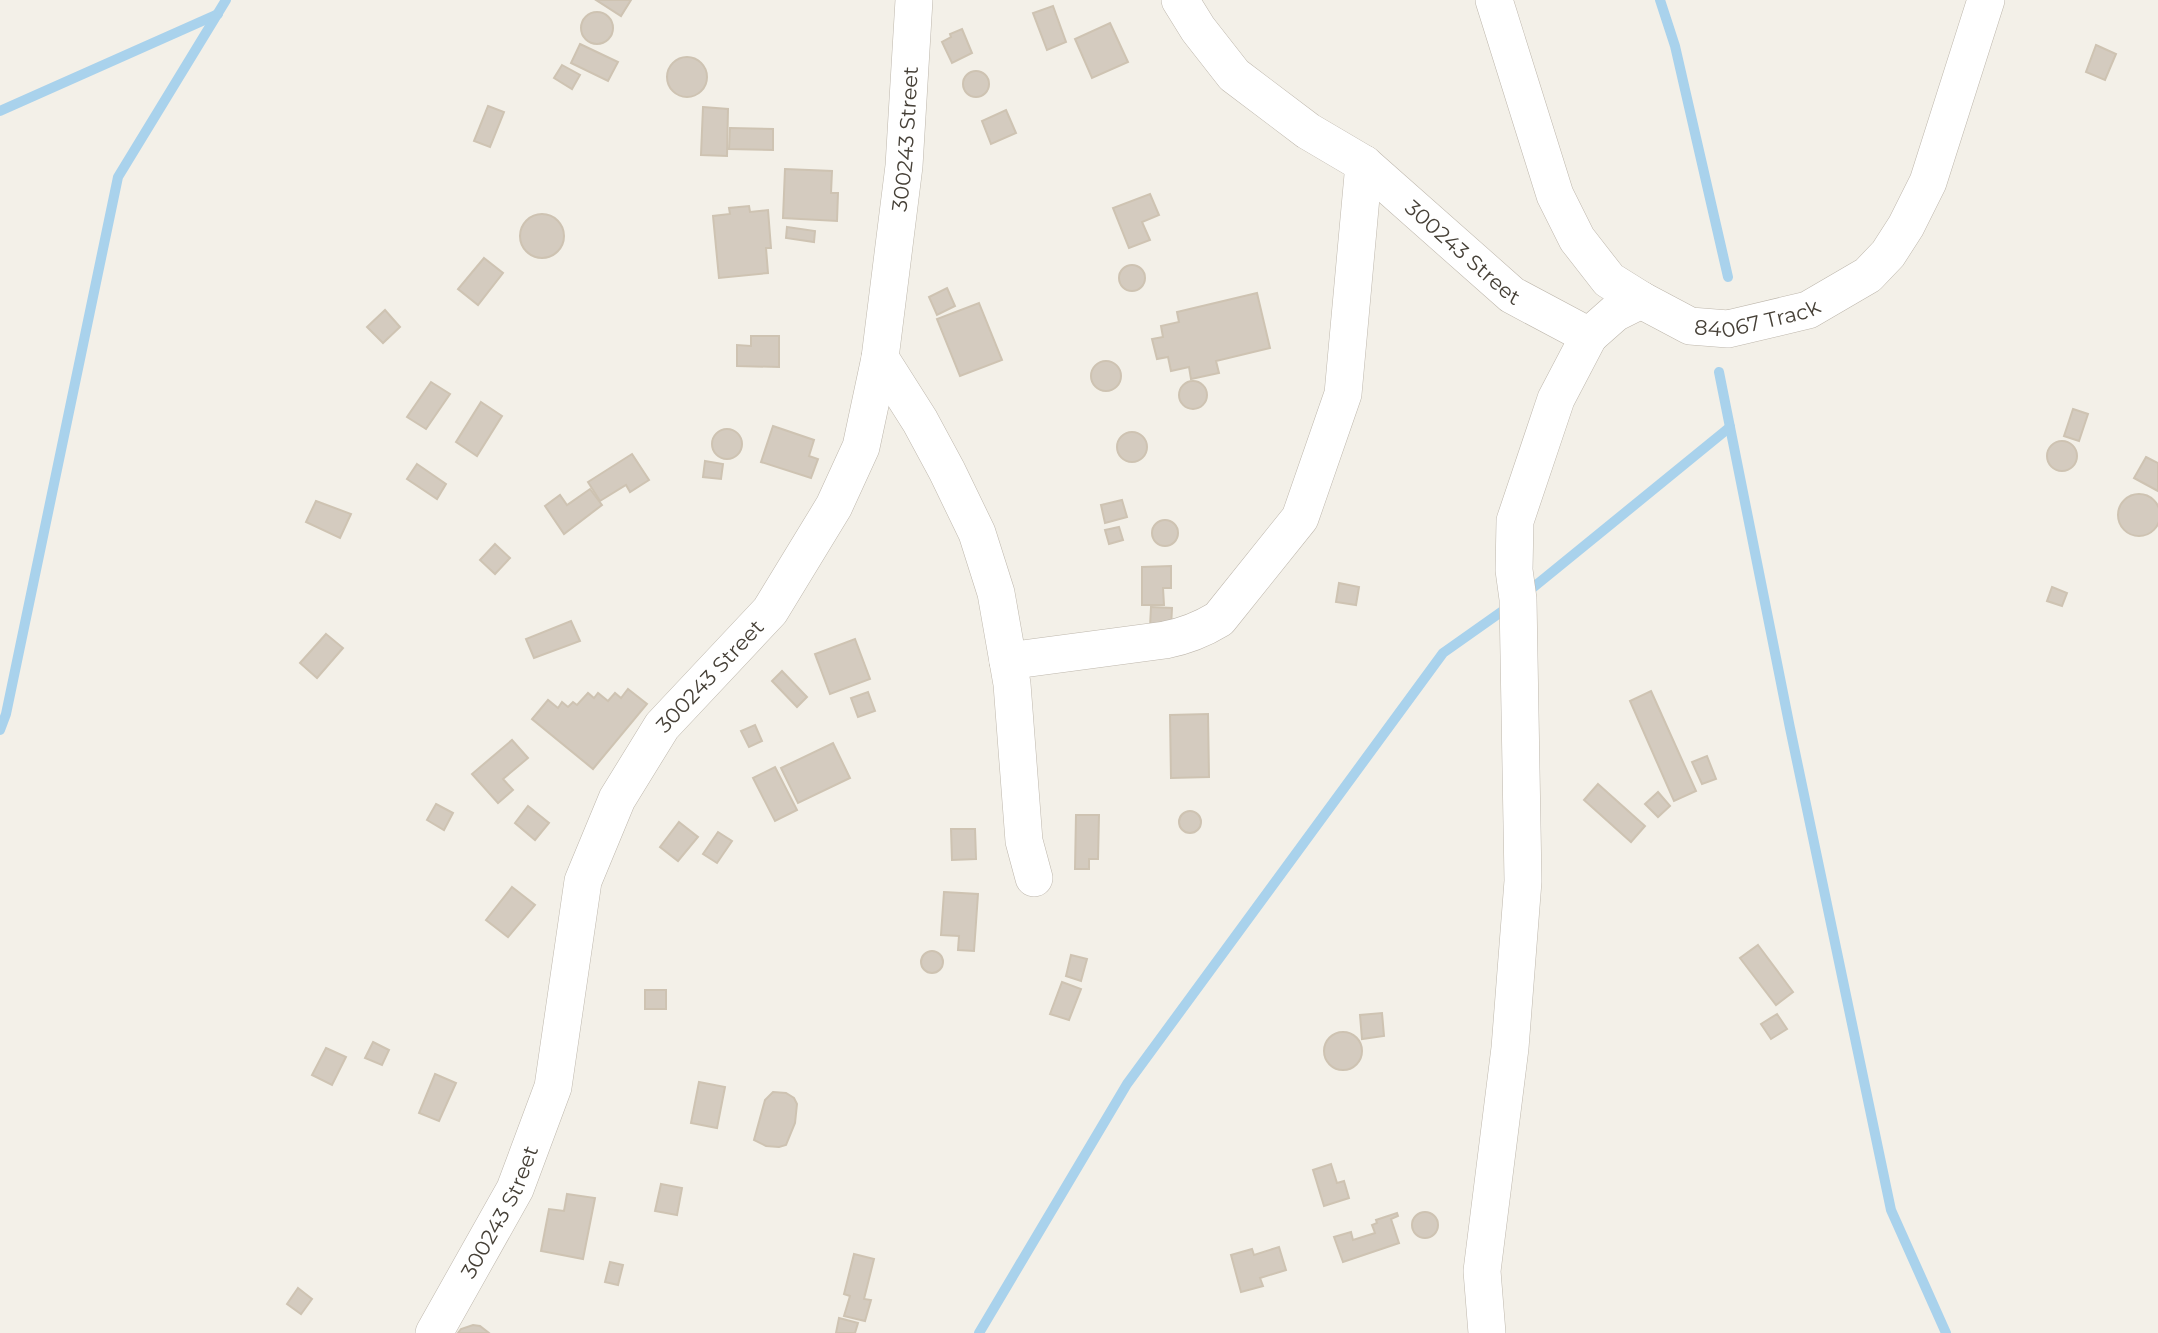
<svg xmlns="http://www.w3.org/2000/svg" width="2158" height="1333" viewBox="0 0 2158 1333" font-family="Montserrat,sans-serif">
<rect width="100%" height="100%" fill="#f3f0e8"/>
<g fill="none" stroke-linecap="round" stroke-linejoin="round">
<!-- stream -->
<g stroke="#a9d2ec" stroke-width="10">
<polyline points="1660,0 1675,46 1728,277"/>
<polyline points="0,111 218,14"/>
<polyline points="1719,372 1790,728 1891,1210 1946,1333"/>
<polyline points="1524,595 1730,427"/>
<polyline points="0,730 6,714 118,177 226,0"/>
<polyline points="979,1333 1127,1084 1443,653 1511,605"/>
</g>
</g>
<!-- building -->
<g fill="#d4cbbf" stroke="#cec3b2" stroke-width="2">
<polygon points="596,0 631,0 621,16"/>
<polygon points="1053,6 1066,42 1047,50 1033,13"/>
<circle cx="597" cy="28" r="16"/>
<polygon points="1110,23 1128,62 1092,78 1075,39"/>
<polygon points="962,29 972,53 952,63 942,42 951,37 950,34"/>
<polygon points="580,44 618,62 608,81 571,63"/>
<polygon points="2096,45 2116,54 2105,80 2086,72"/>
<circle cx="687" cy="77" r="20"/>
<polygon points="562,65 580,75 572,89 554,78"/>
<circle cx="976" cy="84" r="13"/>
<polygon points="488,106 504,112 490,147 474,141"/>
<polygon points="703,107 728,109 727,156 701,155"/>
<polygon points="1006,110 1016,133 991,144 982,121"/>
<polygon points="730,128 773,129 773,150 729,149"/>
<polygon points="785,169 832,171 831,193 838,193 837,221 783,218"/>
<polygon points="1150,194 1159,215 1142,222 1150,240 1129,248 1113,208"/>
<polygon points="749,206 750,212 768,210 771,248 766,248 768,273 719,278 713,216 730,214 729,208"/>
<circle cx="542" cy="236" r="22"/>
<polygon points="787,227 815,231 814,242 786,238"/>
<polygon points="484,258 503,273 478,305 458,289"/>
<circle cx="1132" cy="278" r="13"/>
<polygon points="947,288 955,306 937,315 929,297"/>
<polygon points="1257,293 1270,348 1216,361 1219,373 1191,379 1189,367 1171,371 1168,357 1157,359 1152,339 1163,337 1161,326 1179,322 1177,312"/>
<polygon points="979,303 1002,360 960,376 937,319"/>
<polygon points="385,310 400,327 383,343 367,327"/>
<polygon points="751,336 779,336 779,367 737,366 737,345 751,346"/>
<circle cx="1106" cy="376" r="15"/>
<circle cx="1193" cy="395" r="14"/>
<polygon points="431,382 450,394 426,429 407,417"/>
<polygon points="481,402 502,416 477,456 456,442"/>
<polygon points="2073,409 2088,414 2079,441 2064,436"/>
<polygon points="773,426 814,440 809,456 818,459 811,478 761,462"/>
<circle cx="727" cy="444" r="15"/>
<circle cx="1132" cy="447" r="15"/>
<circle cx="2062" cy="456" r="15"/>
<polygon points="632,454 649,480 630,492 626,485 600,501 588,482"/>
<polygon points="2146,457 2158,463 2158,491 2134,478"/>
<polygon points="705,461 723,464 721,479 703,477"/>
<polygon points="417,464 446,484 437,499 407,479"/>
<polygon points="590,489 602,505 564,534 545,506 560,495 567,505"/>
<circle cx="2139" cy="515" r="21"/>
<polygon points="1122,500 1127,517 1105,523 1101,505"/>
<polygon points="316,501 351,514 340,538 306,522"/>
<circle cx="1165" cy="533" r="13"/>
<polygon points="1119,527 1123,540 1109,544 1105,530"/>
<polygon points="495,544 510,558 495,574 480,560"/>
<polygon points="1171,566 1171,588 1163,588 1164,605 1142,605 1142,567"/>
<polygon points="1339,583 1359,587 1356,605 1336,602"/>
<polygon points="2052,587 2067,593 2062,606 2047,601"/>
<polygon points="1151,607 1172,608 1171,628 1150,627"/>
<polygon points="571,621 580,641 534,658 526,639"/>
<polygon points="326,634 343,648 317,678 300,663"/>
<polygon points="855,639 870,679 830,694 815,654"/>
<polygon points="782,671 807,697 797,707 772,681"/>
<polygon points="628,689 647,704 593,769 532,719 548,700 558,708 562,702 568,707 573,702 577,705 588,693 594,698 598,693 608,701 615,693 621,698"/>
<polygon points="1651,691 1696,791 1674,801 1630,701"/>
<polygon points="868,692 875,711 858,717 851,698"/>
<polygon points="1208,714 1209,777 1171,778 1170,715"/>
<polygon points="755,725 762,741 749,747 741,731"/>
<polygon points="512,740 528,758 503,779 513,790 498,803 472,774"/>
<polygon points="833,743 850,778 798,803 781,768"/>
<polygon points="1707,756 1716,779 1702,784 1692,762"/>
<polygon points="775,767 797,810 775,821 753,778"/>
<polygon points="1598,784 1645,826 1631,842 1584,800"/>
<polygon points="1658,792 1670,806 1658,817 1645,804"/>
<polygon points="436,804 453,813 444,830 427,820"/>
<polygon points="528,806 549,823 535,840 515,823"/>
<circle cx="1190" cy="822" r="11"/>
<polygon points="1076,815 1099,815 1098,859 1089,859 1089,869 1075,869"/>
<polygon points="679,822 698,837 678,861 660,847"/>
<polygon points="951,829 975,829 976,859 952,860"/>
<polygon points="718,832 732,841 717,863 703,854"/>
<polygon points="512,887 535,905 508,937 486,920"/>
<polygon points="944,892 978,894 974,951 958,950 959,936 941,935"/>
<polygon points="1758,945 1793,992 1776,1005 1740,958"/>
<circle cx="932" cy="962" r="11"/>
<polygon points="1071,955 1087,959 1081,981 1066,976"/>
<polygon points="1062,982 1081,989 1069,1020 1050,1014"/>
<rect x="645" y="990" width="21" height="19"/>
<polygon points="1382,1013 1384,1036 1362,1039 1360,1015"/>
<polygon points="1777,1014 1787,1029 1771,1039 1761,1024"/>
<circle cx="1343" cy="1051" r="19"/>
<polygon points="373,1042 389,1050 382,1065 365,1058"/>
<polygon points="326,1048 346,1057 332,1085 312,1075"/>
<polygon points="435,1074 456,1083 439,1121 419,1113"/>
<polygon points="699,1082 725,1087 717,1128 691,1123"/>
<polygon points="773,1092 786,1093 794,1098 797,1104 795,1123 786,1145 779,1147 766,1146 754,1140 765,1100"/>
<polygon points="1331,1164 1337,1183 1344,1181 1349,1198 1324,1206 1313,1170"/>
<polygon points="661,1184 682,1188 677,1215 655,1211"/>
<polygon points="567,1194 595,1198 583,1259 541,1251 549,1209 564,1211"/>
<circle cx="1425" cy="1225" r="13"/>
<polygon points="1397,1213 1398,1216 1391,1219 1399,1243 1343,1262 1334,1237 1351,1232 1353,1240 1375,1233 1372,1225 1377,1223 1376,1220"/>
<polygon points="1279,1247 1286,1270 1260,1278 1263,1286 1241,1292 1231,1255 1252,1249 1254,1255"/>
<polygon points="854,1254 874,1259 864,1299 871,1300 865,1321 844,1316 850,1296 844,1294"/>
<polygon points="610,1262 623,1265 618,1285 605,1282"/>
<polygon points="298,1288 312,1299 301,1314 287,1304"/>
<polygon points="839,1318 858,1323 855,1333 836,1333"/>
<polygon points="473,1325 480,1326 489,1333 458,1333 461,1329"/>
</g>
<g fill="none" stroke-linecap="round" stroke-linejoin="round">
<!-- minor casing -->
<g stroke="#beb7ac" stroke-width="38">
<g id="minor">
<path id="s1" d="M1180 0 1198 29 1234 75 1308 131 1364 164 1512 295 1589 336 1615 313 1641 300"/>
<path id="s2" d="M1494 0 1555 195 1577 239 1609 280 1641 300 1690 326 1728 329 1808 310 1868 275 1888 254 1906 226 1928 182 1986 0"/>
<polyline points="880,358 920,421 947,471 977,533 996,593 1012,684 1024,841 1034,878"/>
<path d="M1008 661 1165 640C1186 636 1201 630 1219 619L1300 518 1343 394 1364 164"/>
<path id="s3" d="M434 1333 515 1189 553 1087 583 881 617 799 662 726 770 611 834 506 861 447 880 358 904 166 914 0"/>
<polyline points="1487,1333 1482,1271 1510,1048 1523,881 1518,599 1514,570 1515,521 1556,399 1589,336"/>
</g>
</g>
<!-- minor -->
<use href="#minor" stroke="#fff" stroke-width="37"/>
</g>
<g text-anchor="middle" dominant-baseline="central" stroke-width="6" stroke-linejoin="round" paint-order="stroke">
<!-- street labels -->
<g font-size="21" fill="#464037" stroke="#fff">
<text stroke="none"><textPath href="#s3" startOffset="1314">300243 Street</textPath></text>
<text stroke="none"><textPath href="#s1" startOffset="383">300243 Street</textPath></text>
<text stroke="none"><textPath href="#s2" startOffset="467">84067 Track</textPath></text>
<text stroke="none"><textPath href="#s3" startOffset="726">300243 Street</textPath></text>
<text stroke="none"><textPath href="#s3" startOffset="138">300243 Street</textPath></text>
</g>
</g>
</svg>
